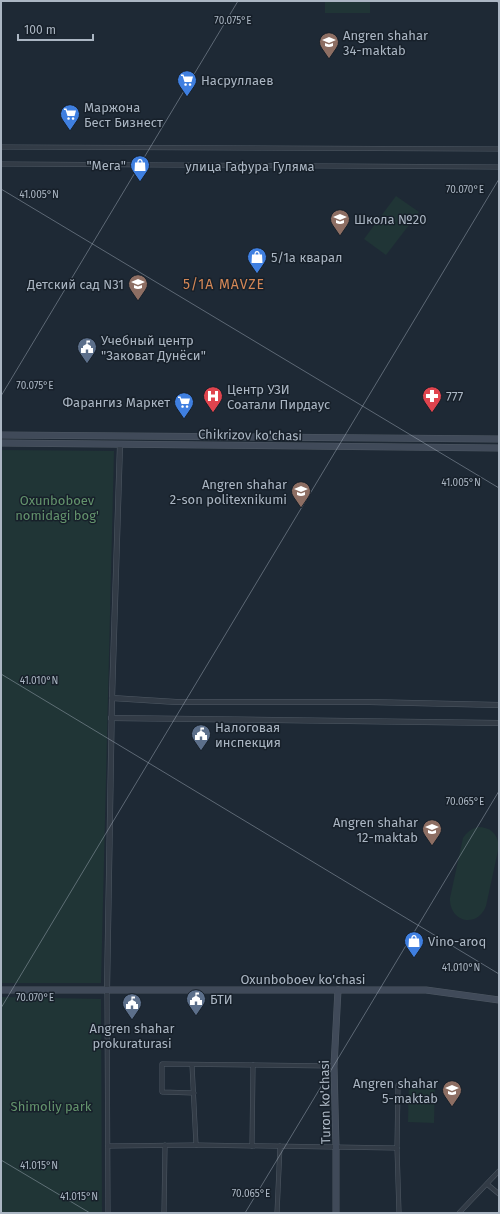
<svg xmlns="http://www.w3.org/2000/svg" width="500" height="1214" viewBox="0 0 500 1214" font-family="'Fira Sans',sans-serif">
<rect width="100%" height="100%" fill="#1e2935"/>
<!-- green -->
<g fill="#203536">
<rect x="325" y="1" width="45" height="12"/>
<polygon points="396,196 419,212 386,255 364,239"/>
<polygon points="1,450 114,451 101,983 1,983"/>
<path d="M478 827C490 827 497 833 499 846L486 906C477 929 449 922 450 898L463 838C467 832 471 829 478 827Z"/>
<polygon points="1,997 101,999 102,1213 1,1213"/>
<polygon points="409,1080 435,1081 434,1123 408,1122"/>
</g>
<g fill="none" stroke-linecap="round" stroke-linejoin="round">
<!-- minor casing -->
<g stroke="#4f5964" stroke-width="5">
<g id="minor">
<polyline points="1,147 499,149"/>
<polyline points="1,164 499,167"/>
<polyline points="107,990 108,1213"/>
<polyline points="192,1065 196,1145"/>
<polyline points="398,1085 397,1148 399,1213"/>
<polyline points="194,1093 162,1092 162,1064 334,1066"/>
<polyline points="108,1146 196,1145 397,1148"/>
<polyline points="252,1146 253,1065"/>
<polyline points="487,1184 499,1194"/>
<polyline points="164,1213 165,1145"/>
<polyline points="277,1213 280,1146"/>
<polyline points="459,1213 499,1171"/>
</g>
</g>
<!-- tertiary casing -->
<g stroke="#4f5964" stroke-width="6">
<g id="tertiary">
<polyline points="112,698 176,702 369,702 499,705"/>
<polyline points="111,718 499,723"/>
<polyline points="107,990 112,698 120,445"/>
</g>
</g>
<!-- secondary casing -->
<g stroke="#4f5964" stroke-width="7">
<g id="secondary">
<polyline points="1,435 499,439"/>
<polyline points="1,443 499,448"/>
<polyline points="1,990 426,990 499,1000"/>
<polyline points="336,1213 336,1147 334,1066 338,990"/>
</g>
</g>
<!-- minor -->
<use href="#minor" stroke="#323b46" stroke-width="4"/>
<!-- tertiary -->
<use href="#tertiary" stroke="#323b46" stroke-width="5"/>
<!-- secondary -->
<use href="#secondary" stroke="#404a59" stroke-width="6"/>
</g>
<!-- ticks -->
<path fill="none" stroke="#abb6c3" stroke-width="1" stroke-opacity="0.45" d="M496 1 499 3M1 189 499 488M1 396 238 1M1 674 499 974M1 1008 499 179M1 1160 90 1213M245 1213 499 791"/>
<!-- icons -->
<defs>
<g id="school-pin" transform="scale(1)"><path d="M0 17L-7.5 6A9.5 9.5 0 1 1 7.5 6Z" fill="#8d6e63" stroke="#17202a"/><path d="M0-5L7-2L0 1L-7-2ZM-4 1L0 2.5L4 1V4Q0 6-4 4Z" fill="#fff"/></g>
<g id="supermarket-pin" transform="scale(1)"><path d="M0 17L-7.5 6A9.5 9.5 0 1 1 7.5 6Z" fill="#3f7fe0" stroke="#17202a"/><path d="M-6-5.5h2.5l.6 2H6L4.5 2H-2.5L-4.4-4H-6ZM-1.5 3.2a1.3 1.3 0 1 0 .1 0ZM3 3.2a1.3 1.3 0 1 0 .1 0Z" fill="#fff"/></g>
<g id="shop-pin" transform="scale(1)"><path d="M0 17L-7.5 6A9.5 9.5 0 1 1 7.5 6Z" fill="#3f7fe0" stroke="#17202a"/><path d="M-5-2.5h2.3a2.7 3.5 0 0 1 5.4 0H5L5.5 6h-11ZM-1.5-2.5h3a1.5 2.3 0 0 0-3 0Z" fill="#fff"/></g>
<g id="civic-pin" transform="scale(1)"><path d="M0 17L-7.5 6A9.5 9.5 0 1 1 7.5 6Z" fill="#5c6f8a" stroke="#17202a"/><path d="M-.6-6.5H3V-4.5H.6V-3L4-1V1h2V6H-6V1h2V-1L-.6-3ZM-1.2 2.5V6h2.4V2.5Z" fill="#fff"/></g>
<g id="hospital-pin" transform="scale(1)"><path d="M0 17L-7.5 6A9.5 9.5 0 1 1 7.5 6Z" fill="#e0444e" stroke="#17202a"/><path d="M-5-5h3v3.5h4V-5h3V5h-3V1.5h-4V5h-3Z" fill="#fff"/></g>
<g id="pharmacy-pin" transform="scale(1)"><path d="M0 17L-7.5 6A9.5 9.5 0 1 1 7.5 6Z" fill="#e0444e" stroke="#17202a"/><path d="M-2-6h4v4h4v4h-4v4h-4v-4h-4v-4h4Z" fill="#fff"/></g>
<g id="university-pin" transform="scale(1)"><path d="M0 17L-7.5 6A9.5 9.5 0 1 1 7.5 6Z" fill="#8d6e63" stroke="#17202a"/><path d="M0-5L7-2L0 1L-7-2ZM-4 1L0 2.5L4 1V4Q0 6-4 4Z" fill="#fff"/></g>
</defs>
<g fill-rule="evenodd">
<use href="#school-pin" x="329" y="42"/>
<use href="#supermarket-pin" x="187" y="80"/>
<use href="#supermarket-pin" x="70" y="114"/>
<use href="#shop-pin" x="140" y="165"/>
<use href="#school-pin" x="340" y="219"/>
<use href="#shop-pin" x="257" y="257"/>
<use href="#school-pin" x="138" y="284"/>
<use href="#civic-pin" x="87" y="347"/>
<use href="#hospital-pin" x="213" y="396"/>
<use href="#pharmacy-pin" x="432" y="396"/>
<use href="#supermarket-pin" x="184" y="402"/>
<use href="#university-pin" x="301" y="491"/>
<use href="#civic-pin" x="201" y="734"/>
<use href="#school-pin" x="432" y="829"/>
<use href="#shop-pin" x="414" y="941"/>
<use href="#civic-pin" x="196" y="999"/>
<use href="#civic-pin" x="132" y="1003"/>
<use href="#school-pin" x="452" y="1090"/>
</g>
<g text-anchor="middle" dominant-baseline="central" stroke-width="3" stroke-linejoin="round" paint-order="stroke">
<!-- poi labels -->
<g font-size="13" fill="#abb6c3" stroke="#17202a" text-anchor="start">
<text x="343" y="35">Angren shahar<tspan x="343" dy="15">34-maktab</tspan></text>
<text x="201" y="80">Насруллаев</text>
<text x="84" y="107">Маржона<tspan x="84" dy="15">Бест Бизнест</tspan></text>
<text x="126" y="165" text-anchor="end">"Мега"</text>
<text x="354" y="219">Школа №20</text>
<text x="271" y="257">5/1а кварал</text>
<text x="124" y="284" text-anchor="end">Детский сад N31</text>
<text x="101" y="340">Учебный центр<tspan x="101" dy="15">"Заковат Дунёси"</tspan></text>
<text x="227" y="389">Центр УЗИ<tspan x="227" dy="15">Соатали Пирдаус</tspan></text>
<text x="446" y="396">777</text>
<text x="170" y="402" text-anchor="end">Фарангиз Маркет</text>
<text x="287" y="484" text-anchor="end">Angren shahar<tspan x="287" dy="15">2-son politexnikumi</tspan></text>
<text x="215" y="727">Налоговая<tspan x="215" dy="15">инспекция</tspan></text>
<text x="418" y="822" text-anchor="end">Angren shahar<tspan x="418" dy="15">12-maktab</tspan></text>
<text x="428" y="941">Vino-aroq</text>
<text x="210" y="999">БТИ</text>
<text x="132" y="1028" text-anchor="middle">Angren shahar<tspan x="132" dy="15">prokuraturasi</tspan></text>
<text x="438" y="1083" text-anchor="end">Angren shahar<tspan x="438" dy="15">5-maktab</tspan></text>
</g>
<!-- street labels -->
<g font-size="13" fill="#abb6c3" stroke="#17202a">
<text x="250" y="166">улица Гафура Гуляма</text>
<text transform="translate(250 435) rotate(1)">Chikrizov ko'chasi</text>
<text x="303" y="979">Oxunboboev ko'chasi</text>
<text transform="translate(325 1102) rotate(-91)">Turon ko'chasi</text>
</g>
<!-- park labels -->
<g font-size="13" fill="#63936c" stroke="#17202a">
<text x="57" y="500">Oxunboboev<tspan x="57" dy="15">nomidagi bog'</tspan></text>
<text x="51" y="1106">Shimoliy park</text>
</g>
<!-- neighbourhood labels -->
<g font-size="14" letter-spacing="1" fill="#d48756" stroke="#17202a">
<text x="224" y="284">5/1A MAVZE</text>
</g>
</g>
<g font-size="10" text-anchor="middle" fill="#abb6c3" stroke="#17202a" stroke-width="3" stroke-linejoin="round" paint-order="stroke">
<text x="233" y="24">70.075°E</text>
<text x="465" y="193">70.070°E</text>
<text x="39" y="198">41.005°N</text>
<text x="35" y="389">70.075°E</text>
<text x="461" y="486">41.005°N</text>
<text x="39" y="684">41.010°N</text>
<text x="465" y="805">70.065°E</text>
<text x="461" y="971">41.010°N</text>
<text x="35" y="1001">70.070°E</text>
<text x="39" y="1169">41.015°N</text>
<text x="251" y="1197">70.065°E</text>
<text x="79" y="1200">41.015°N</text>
</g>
<!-- border -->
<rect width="500" height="1214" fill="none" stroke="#abb6c3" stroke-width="4"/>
<!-- scale -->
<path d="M18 34v6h75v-6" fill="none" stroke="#abb6c3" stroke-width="2"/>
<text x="24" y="34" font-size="12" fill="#abb6c3" stroke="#17202a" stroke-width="3" paint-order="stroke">100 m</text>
</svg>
